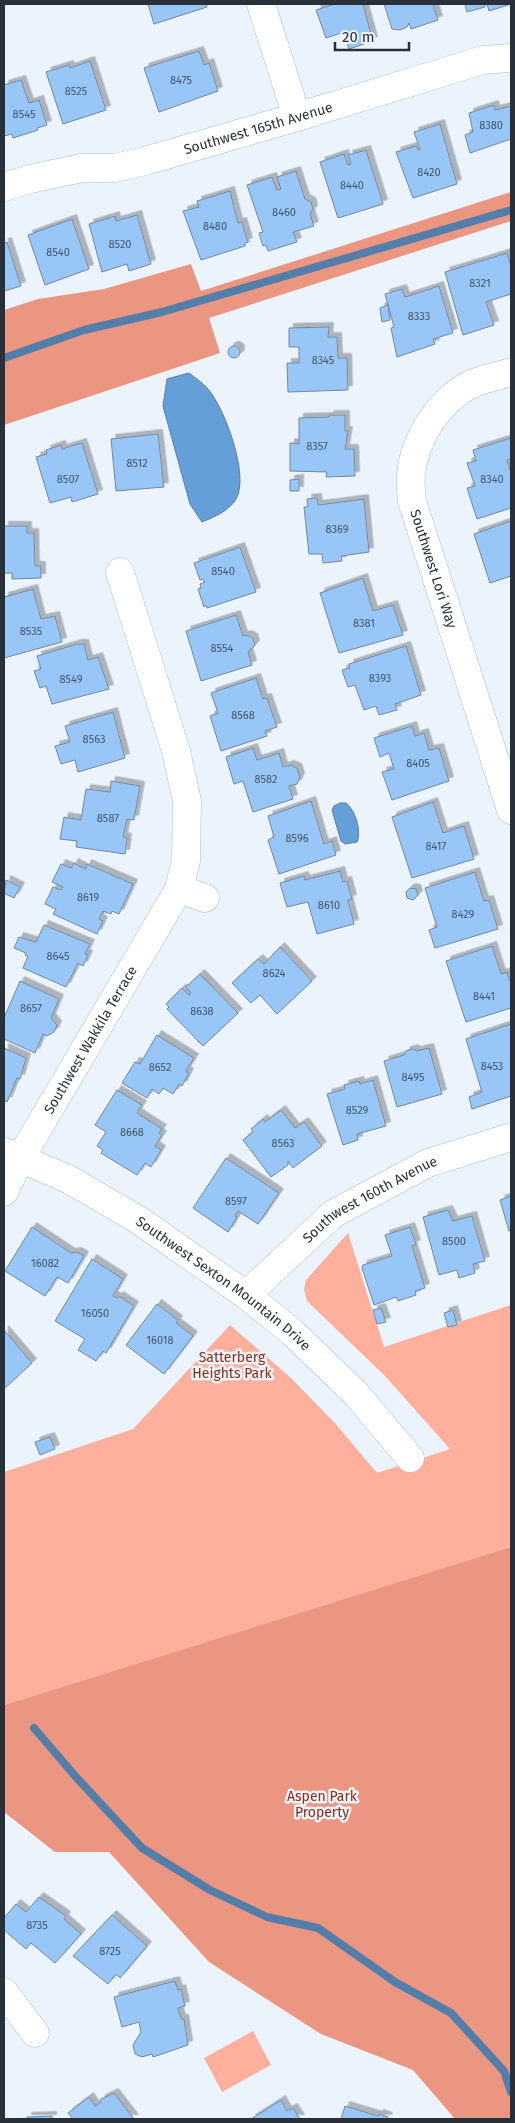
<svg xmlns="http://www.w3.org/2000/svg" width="515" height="2123" viewBox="0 0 515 2123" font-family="'Fira Sans',sans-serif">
<defs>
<filter id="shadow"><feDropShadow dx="4.5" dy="-4.5" stdDeviation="0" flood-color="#0004"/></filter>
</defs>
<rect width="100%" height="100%" fill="#ebf4fd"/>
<!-- green -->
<g fill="#ffb09c">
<polygon points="348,1233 384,1347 511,1305 511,1547 4,1705 4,1472 133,1429 230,1325 290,1377 335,1423 377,1473 450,1449 385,1376 307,1301 304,1290 306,1280"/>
<polygon points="253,2031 271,2065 222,2092 204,2058"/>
</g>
<!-- forest -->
<g fill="#ea9681">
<polygon points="511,192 511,221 209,318 220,353 4,425 4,310 38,299 104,289 191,264 201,291"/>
<polygon points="511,1547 511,2119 455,2119 413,2070 321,2034 209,1962 109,1852 55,1852 4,1812 4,1705"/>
</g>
<!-- water -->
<g fill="#649fd9" stroke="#527ea9">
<path d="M189 373C195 378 202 382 207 388 224 406 250 476 236 499 229 511 214 517 202 522L190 504 163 406 167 379Z"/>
<path d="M340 803H346C355 810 362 831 357 842L345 844 341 841 332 810 334 806Z"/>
</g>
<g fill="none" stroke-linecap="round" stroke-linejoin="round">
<!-- stream -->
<g stroke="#527ea9" stroke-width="8">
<polyline points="4,358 84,330 162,312 511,210"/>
<polyline points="34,1728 76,1777 142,1848 210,1890 267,1917 318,1928 395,1982 451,2013 504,2071 511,2092"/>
</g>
</g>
<!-- building -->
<g fill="#97c6f7" stroke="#72879c" filter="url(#shadow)">
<polygon points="148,4 206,4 207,7 154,24"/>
<polygon points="335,4 363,4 373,41 349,49 344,32 326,38 316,10"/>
<polygon points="384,4 433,4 438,20 411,29 409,23 407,27 400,30 392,29"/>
<polygon points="465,4 484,4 485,7 467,12"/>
<polygon points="487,4 511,4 489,11"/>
<polygon points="199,51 204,65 209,63 218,91 159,112 144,68"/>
<polygon points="90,61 106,110 63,124 46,72 69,65 70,68"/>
<polygon points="21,80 29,103 39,100 47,125 37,128 38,130 13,138 12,134 4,136 4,85"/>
<polygon points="494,105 495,110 511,106 511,139 470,153 465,135 473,132 469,113"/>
<polygon points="440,124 457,184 413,198 396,152 416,146 418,150 420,149 414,132"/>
<polygon points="366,150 383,204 338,218 320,162 344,154 348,165 351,164 348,155"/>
<polygon points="296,171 305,199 311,202 313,209 310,214 314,226 293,232 297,242 268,251 266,245 263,246 259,233 263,232 247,185 272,177 277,190 281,189 277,177"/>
<polygon points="230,191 238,223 242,222 248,242 245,243 245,246 201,260 183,211 199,207 197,201"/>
<polygon points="137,215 151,264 129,271 127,264 102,272 89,224 115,216 116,221"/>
<polygon points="72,219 89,269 45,285 28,235"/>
<polygon points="7,242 21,286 4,291 4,295 4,243"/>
<polygon points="507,253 511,266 511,294 486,302 494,325 463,335 445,272"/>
<polygon points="439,286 453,333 433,339 435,344 397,357 391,328 394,327 385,294 402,289 405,297"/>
<polygon points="388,305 390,320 382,322 380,308"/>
<polygon points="329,327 328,337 337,337 338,358 347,358 348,390 288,392 287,363 299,363 299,347 289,347 289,328"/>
<circle cx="234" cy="352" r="6"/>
<polygon points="330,415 345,415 345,431 348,431 345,449 354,449 355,476 326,477 327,472 290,471 290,443 299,444 299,418 329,417"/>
<polygon points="158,434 164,487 116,491 111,439"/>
<polygon points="511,438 511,459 507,460 511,473 511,508 477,519 467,488 475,486 467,463 476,461 473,450"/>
<polygon points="82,443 98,494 72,502 71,497 50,503 36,457 47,454 46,450 61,445 62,449"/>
<polygon points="299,479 299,491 290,491 290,480"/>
<polygon points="317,498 318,505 364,499 369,552 341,556 342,561 323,563 322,554 309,554 304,507 308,507 307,499"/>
<polygon points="511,521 511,576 490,583 474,534"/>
<polygon points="4,526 27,526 27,533 34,533 35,566 41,566 41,578 12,579 12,573 4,573"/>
<polygon points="240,547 256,592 207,608 206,605 204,607 198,589 201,588 200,584 205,582 203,579 200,580 194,563"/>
<polygon points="363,578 373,611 393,605 403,635 339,653 320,593"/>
<polygon points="33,589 41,619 55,616 62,642 4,658 4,597"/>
<polygon points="236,615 243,636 247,635 253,638 255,645 248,652 252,665 201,681 186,631"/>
<polygon points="77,644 84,644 88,660 98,657 109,689 52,704 46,686 40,688 34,671 41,669 37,656"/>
<polygon points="406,646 421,695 395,704 397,710 379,715 376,706 364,710 355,685 348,687 342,670 350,668 349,664"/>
<polygon points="256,678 263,699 267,698 277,727 265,731 267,736 221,751 210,716 218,713 211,693"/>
<polygon points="113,712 125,758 78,772 75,760 61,764 55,746 70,742 65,726"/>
<polygon points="412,726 415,736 424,733 429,750 439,748 449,781 392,800 382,772 394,769 389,753 380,757 374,738"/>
<polygon points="253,748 257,760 279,753 283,767 290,765 297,768 300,777 297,784 289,786 293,799 253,812 243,781 234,784 226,757"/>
<polygon points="111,781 140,786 134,820 127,819 123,837 127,838 125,854 76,847 77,841 60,839 64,817 81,820 86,789 110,792"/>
<polygon points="311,801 324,844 332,841 336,855 279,874 268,840 274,837 268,816"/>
<polygon points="433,802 443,833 464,826 474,859 412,878 392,817"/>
<polygon points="74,863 85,869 87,864 133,884 119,914 112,911 111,914 103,911 99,919 103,921 97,934 53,914 56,909 45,904 53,887 61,890 63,887 52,882 61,864 71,868"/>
<polygon points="340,871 343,882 347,881 352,899 348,900 354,924 317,934 308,902 287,907 280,883 304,876 305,880"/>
<polygon points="475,872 484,901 489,900 498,929 435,948 429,930 437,927 425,888"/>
<polygon points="6,880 20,887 14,898 4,893"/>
<polygon points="410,888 416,889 418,895 413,900 407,898 406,892"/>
<polygon points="44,925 90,944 85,954 88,955 83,966 78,963 66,987 23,968 28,956 25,955 26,953 14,948 19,937 36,942"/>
<polygon points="492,946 501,974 507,972 511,984 511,1008 466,1022 446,961"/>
<polygon points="280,947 312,981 277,1014 260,995 251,1003 232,983 258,959 264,964"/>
<polygon points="200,974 238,1013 203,1046 167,1009 169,1007 166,1004 182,988 189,995 191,993 186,987"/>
<polygon points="20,981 59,999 51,1018 57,1025 54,1032 47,1036 43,1034 35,1053 4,1039 4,1018"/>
<polygon points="511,1024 511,1096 472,1109 469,1097 482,1092 466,1039"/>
<polygon points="157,1035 194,1058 186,1071 189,1073 182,1086 179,1084 173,1094 163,1088 159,1094 152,1089 147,1098 122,1083 135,1062 140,1064"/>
<polygon points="4,1048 26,1058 20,1079 17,1078 7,1102 4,1100"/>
<polygon points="429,1048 442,1094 397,1107 384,1061 404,1055 406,1051 414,1049 416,1051"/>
<polygon points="373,1080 386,1126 357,1134 358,1140 343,1145 327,1094 345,1089 344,1085 359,1081 360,1084"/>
<polygon points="117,1090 142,1105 137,1113 162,1129 159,1133 162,1135 155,1146 161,1150 151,1167 145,1163 137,1175 101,1153 103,1150 97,1146 106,1132 95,1125"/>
<polygon points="281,1110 295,1128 304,1122 322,1146 293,1168 288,1161 288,1165 271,1177 243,1140 253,1132 251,1129 263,1119 265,1122"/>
<polygon points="226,1158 279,1193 258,1224 238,1211 235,1216 237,1217 228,1232 193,1208"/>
<polygon points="511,1196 511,1230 509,1231 500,1200"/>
<polygon points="448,1210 453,1221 472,1216 485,1261 473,1264 475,1273 459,1278 457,1270 439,1275 423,1217"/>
<polygon points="32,1227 71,1253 77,1252 84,1256 68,1283 57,1277 45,1296 5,1271"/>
<polygon points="410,1227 416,1244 412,1246 425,1288 415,1291 416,1295 398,1301 396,1297 374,1305 362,1268 363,1265 392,1256 385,1235"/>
<polygon points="92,1259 123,1279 113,1296 118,1298 119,1296 134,1306 106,1353 103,1351 96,1361 78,1350 85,1339 55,1321"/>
<polygon points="157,1304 178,1320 176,1323 193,1336 164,1374 126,1345"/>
<polygon points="381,1308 386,1322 377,1324 373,1310"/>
<polygon points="453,1310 457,1325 448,1327 444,1313"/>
<polygon points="4,1330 32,1363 4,1389"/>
<polygon points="50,1437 55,1449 40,1455 35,1442"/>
<polygon points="39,1897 66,1916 64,1919 81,1934 55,1963 31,1943 26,1949 4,1930 4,1918 16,1904 26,1912"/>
<polygon points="112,1915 147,1946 120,1978 116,1974 108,1984 73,1956"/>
<polygon points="175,1981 178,1990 181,1989 185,2006 178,2008 181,2019 184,2019 188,2045 153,2057 152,2054 142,2057 135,2054 133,2045 141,2032 139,2022 122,2027 114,1997"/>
<polygon points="114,2093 134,2119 73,2119 68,2113 89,2097 95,2106 100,2103 101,2099"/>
<polygon points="281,2100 287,2111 293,2108 300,2119 251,2119"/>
<polygon points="345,2106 378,2116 379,2114 388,2117 387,2119 341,2119"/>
<polygon points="52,2116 52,2119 27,2119 27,2117"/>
</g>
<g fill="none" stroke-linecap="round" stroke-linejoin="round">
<!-- minor casing -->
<g stroke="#a9bed5" stroke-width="29">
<g id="minor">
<polyline points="261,4 297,117"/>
<path id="s1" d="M4 187 30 179 82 168H115L145 161 297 117 483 60 511 58"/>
<path id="s2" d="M511 372C499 376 486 378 474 383 440 398 415 438 411 474 410 483 411 493 412 501L511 810"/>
<polyline points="179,889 205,898"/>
<path id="s3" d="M5 1152 68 1179 137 1219 246 1295 292 1332 357 1395 410 1458"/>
<path id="s4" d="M4 1192 20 1159 179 889 186 861 187 801 176 751 120 572"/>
<path id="s5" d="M246 1295 333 1214 428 1163 511 1137"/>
<polyline points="4,1992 35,2033"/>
</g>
</g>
<!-- minor -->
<use href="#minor" stroke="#fff" stroke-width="28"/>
</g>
<g text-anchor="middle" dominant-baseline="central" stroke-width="5" stroke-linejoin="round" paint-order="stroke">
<!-- number labels -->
<g font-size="11" fill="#445669">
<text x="181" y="80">8475</text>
<text x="76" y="91">8525</text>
<text x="24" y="114">8545</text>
<text x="491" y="125">8380</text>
<text x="429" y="172">8420</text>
<text x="352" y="185">8440</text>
<text x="284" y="212">8460</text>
<text x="215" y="226">8480</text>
<text x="120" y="244">8520</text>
<text x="58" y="252">8540</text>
<text x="480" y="283">8321</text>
<text x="419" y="316">8333</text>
<text x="323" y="360">8345</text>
<text x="317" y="446">8357</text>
<text x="137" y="463">8512</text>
<text x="68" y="479">8507</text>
<text x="492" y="479">8340</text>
<text x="337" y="529">8369</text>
<text x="223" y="571">8540</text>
<text x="364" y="623">8381</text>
<text x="31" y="631">8535</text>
<text x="222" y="648">8554</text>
<text x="380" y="678">8393</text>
<text x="71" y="679">8549</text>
<text x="243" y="715">8568</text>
<text x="94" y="739">8563</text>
<text x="418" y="763">8405</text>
<text x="266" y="779">8582</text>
<text x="108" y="818">8587</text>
<text x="297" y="838">8596</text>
<text x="436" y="846">8417</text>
<text x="88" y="897">8619</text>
<text x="329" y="905">8610</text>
<text x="463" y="914">8429</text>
<text x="58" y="956">8645</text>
<text x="274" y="973">8624</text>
<text x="484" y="996">8441</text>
<text x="31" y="1008">8657</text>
<text x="202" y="1011">8638</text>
<text x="492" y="1066">8453</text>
<text x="160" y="1067">8652</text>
<text x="413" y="1077">8495</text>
<text x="357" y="1110">8529</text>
<text x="132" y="1132">8668</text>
<text x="283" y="1143">8563</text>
<text x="236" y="1201">8597</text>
<text x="454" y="1241">8500</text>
<text x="45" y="1263">16082</text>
<text x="95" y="1313">16050</text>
<text x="160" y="1340">16018</text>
<text x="37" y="1925">8735</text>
<text x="110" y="1951">8725</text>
</g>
<!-- street labels -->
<g font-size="14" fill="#28313a" stroke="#ebf4fd">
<text stroke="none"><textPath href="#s1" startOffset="262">Southwest 165th Avenue</textPath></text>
<text stroke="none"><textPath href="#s2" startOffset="252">Southwest Lori Way</textPath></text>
<text stroke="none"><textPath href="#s4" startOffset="175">Southwest Wakkila Terrace</textPath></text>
<text stroke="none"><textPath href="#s5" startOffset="158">Southwest 160th Avenue</textPath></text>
<text stroke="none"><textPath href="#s3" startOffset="256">Southwest Sexton Mountain Drive</textPath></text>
</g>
<!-- park labels -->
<g font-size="14" fill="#8e2c14" stroke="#ebf4fd">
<text x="232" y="1357">Satterberg<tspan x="232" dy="16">Heights Park</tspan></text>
<text x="322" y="1796">Aspen Park<tspan x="322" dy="16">Property</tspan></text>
</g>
</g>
<!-- border -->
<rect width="515" height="2123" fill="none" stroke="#28313a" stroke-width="10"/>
<!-- scale -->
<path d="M335 42v8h74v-8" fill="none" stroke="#28313a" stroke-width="2.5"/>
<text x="342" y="42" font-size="15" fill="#28313a" stroke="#ebf4fd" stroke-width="4" paint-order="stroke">20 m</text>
</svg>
